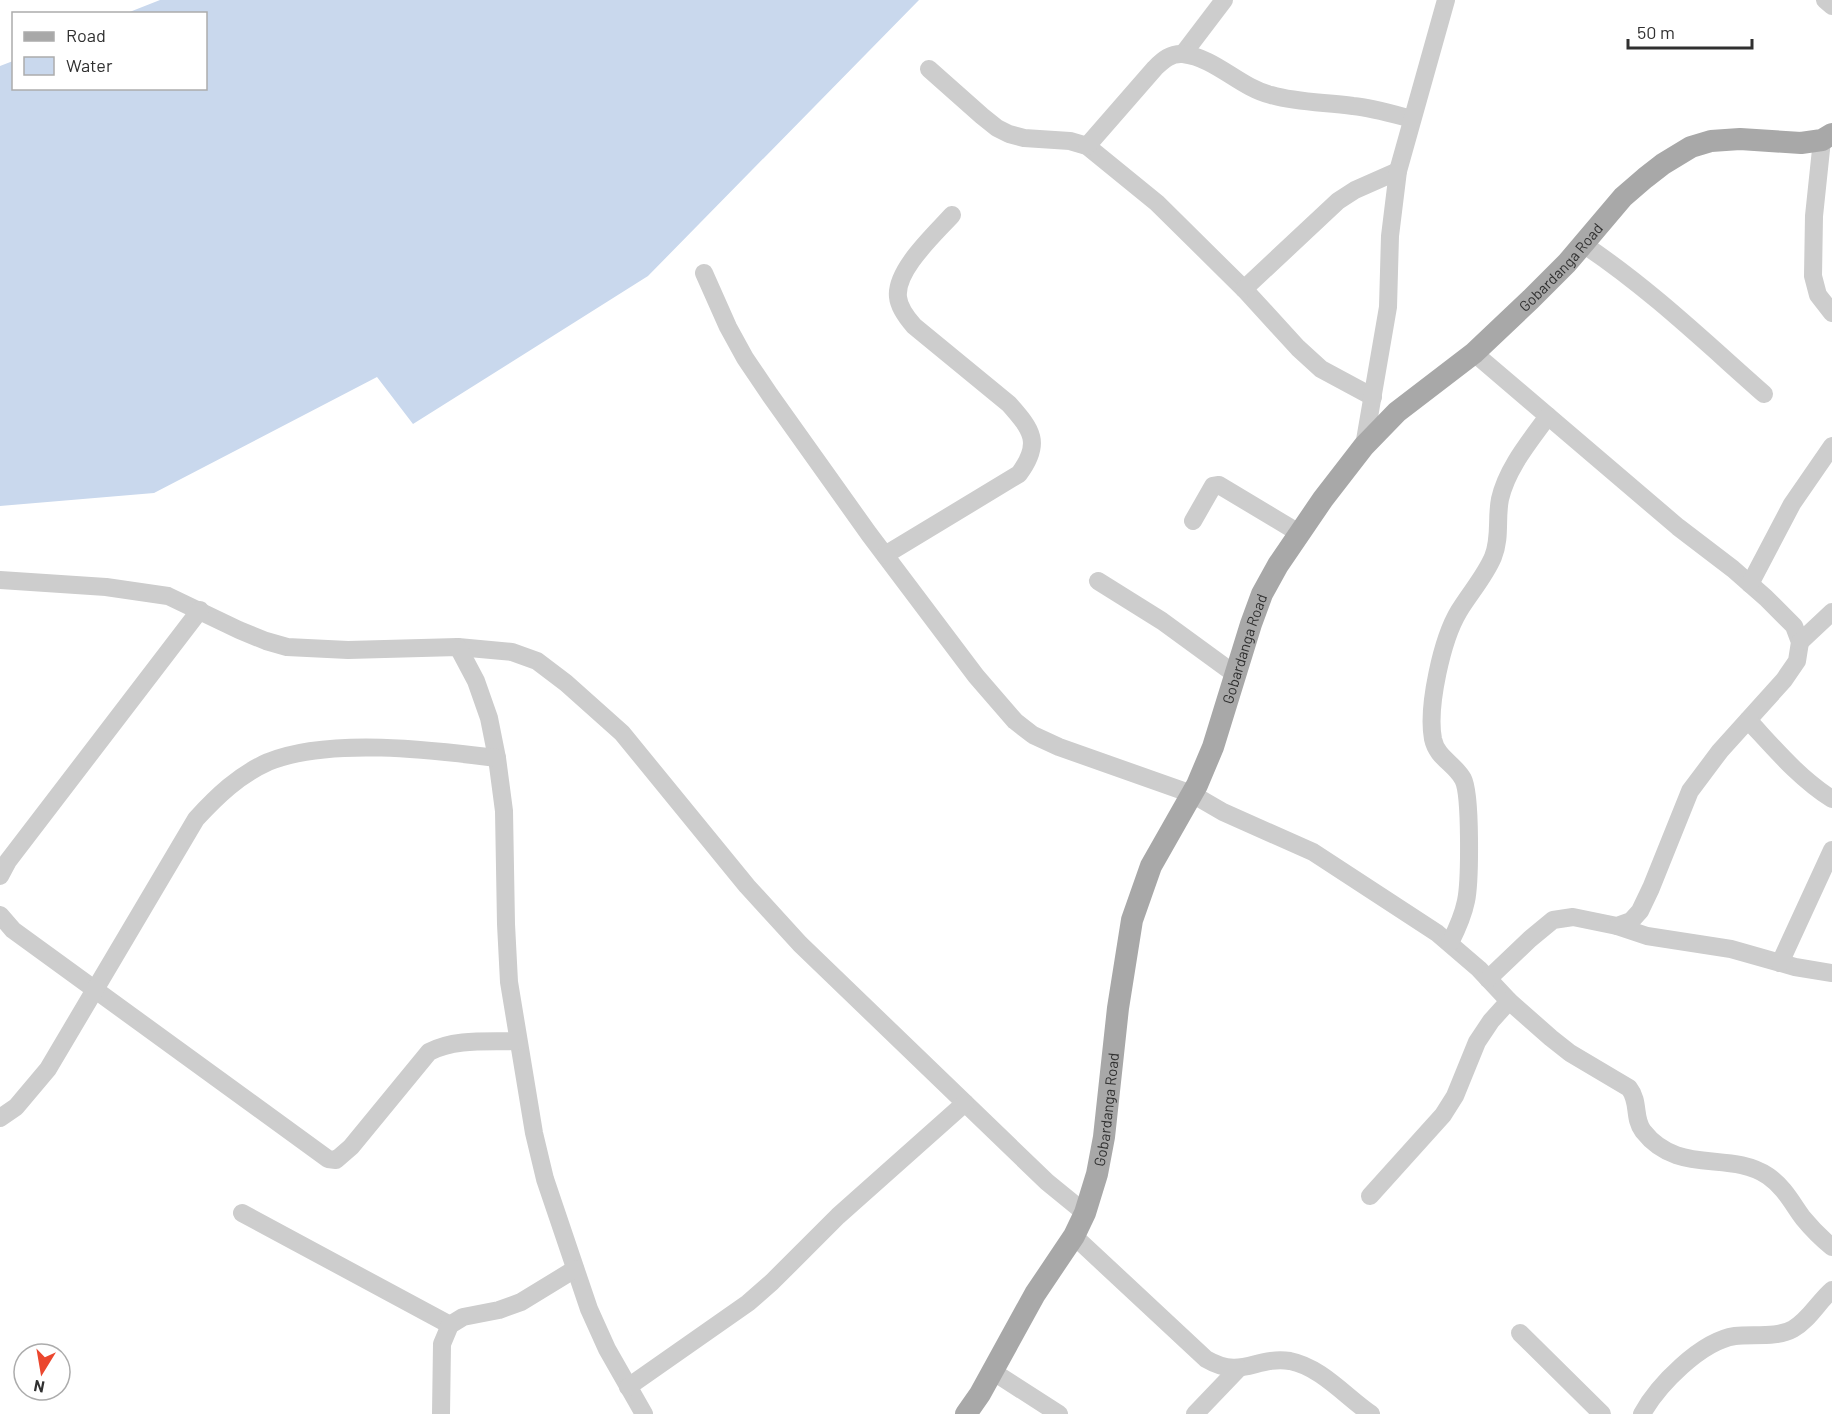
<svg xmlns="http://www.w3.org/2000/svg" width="1832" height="1414" viewBox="0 0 1832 1414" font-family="Barlow,sans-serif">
<rect width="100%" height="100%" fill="#fff"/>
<!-- water -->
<polygon fill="#c9d8ed" points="160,0 919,0 648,276 413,424 377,377 154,493 0,506 0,66 13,61 14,88 206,88 206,14 127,13"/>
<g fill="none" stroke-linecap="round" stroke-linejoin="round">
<!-- minor -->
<g stroke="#cdcdcd" stroke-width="18">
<polyline points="1825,0 1832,6"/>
<polyline points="1183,54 1224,0"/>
<polyline points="929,69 982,116 997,128 1009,134 1024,138 1070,141 1087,146 1157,203 1244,289 1298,348 1321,369 1373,397"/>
<polyline points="1822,140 1814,216 1813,276 1818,295 1832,313"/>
<path d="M1087 146 1155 68C1163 60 1171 53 1183 54 1216 58 1239 87 1271 95 1298 103 1325 102 1353 106 1373 108 1393 114 1412 119"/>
<path d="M1583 244C1649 288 1705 342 1764 394"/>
<path d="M704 273 728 327 745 358 770 395 869 534 976 676 1015 721 1033 735 1059 747 1192 794 1223 812 1313 852 1437 933 1479 969 1509 1001 1551 1038 1570 1053 1629 1088C1640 1102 1633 1118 1643 1131 1678 1176 1729 1150 1768 1176 1784 1187 1792 1203 1803 1218 1812 1229 1821 1238 1832 1247"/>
<polyline points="1244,289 1338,201 1355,190 1398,171"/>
<polyline points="1474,353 1678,527 1733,569 1766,598 1794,626 1800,642 1797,661 1784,680 1720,751 1690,791 1651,888 1640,911 1631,921 1617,926 1573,917 1553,920 1530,939 1488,979"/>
<polyline points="1364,446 1388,307 1390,236 1398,171 1446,0"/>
<polyline points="1193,521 1213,486 1219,485 1299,533"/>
<path d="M885 555 1019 474C1042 443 1032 430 1009 404L914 326C907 318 899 308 898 297 895 270 935 234 952 215"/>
<polyline points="0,580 106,587 168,596 239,630 266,641 287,647 348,650 458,647 512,652 537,661 566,683 622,733 747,886 800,944 1047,1182 1085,1213"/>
<polyline points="1098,581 1162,621 1236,675"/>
<polyline points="1750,584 1792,504 1832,446"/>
<polyline points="1800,642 1832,612"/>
<polyline points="458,647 476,681 489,718 497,758 504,811 506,924 509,982 534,1133 545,1179 589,1309 607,1349 644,1414"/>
<path d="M1748 720C1775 749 1799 778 1832 799"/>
<polyline points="0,876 8,861 200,610"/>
<path d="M0 915 13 930 328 1159 336 1160 351 1147 429 1052C455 1038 490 1042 518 1041"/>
<polyline points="1617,926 1647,936 1731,949 1795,967 1832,973"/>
<path d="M1450 943C1457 929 1463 916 1466 901 1470 882 1471 794 1463 779 1454 763 1437 758 1433 739 1427 707 1442 639 1459 611 1470 593 1485 576 1493 557 1501 537 1496 519 1500 499 1507 468 1530 441 1548 416"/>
<polyline points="1780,963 1832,850"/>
<path d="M0 1118 16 1107 48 1069 196 819C217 796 239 775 268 762 329 737 433 750 497 758"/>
<polyline points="1370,1196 1443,1115 1455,1096 1477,1042 1491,1021 1509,1001"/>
<polyline points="242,1213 450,1325"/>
<path d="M1074 1236 1206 1359C1242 1380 1255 1356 1290 1361 1321 1367 1346 1397 1371 1414"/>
<polyline points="1520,1333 1602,1414"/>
<polyline points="992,1371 1059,1414"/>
<polyline points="628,1387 748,1303 772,1282 838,1216 965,1103"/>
<polyline points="441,1414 442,1344 450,1325 463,1317 499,1310 521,1302 575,1269"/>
<polyline points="1195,1414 1239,1368"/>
<path d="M1642 1414C1658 1385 1701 1341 1735 1336 1753 1334 1777 1338 1793 1329 1809 1320 1819 1301 1832 1290"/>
</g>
<!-- major -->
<path stroke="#a8a8a8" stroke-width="22" id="s1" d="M966 1414 980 1394 1035 1294 1074 1236 1085 1213 1097 1174 1104 1137 1118 1008 1132 920 1151 866 1197 785 1213 747 1251 624 1262 594 1278 565 1323 499 1364 446 1397 412 1474 353 1531 299 1567 263 1623 197 1645 178 1663 164 1691 147 1711 141 1740 139 1801 143 1822 140 1832 134"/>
</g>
<g text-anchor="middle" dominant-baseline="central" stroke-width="6" stroke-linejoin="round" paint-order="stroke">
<!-- street labels -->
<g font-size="15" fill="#303030" stroke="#fff">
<text stroke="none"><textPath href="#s1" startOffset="1330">Gobardanga Road</textPath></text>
<text stroke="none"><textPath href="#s1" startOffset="826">Gobardanga Road</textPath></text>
<text stroke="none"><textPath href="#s1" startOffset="340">Gobardanga Road</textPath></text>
</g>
</g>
<!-- legend -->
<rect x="12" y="12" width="195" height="78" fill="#ffffff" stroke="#acacac" stroke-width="1.5"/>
<rect x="24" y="32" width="30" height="9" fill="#a8a8a8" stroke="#acacac" stroke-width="1.5"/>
<text x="66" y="42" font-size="18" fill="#303030">Road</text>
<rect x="24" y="57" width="30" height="18" fill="#c9d8ed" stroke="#acacac" stroke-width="1.5"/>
<text x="66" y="72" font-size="18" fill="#303030">Water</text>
<!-- north arrow -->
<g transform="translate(42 1372) rotate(191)"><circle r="28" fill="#ffffff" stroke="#acacac" stroke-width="1.5"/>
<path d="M0-4.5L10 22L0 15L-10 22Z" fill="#eb472e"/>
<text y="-9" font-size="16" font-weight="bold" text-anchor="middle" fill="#303030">N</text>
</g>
<!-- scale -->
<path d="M1628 39v9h124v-9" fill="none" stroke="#303030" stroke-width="3"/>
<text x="1637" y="39" font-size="18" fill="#303030" stroke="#ffffff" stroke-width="4.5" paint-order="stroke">50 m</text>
</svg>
